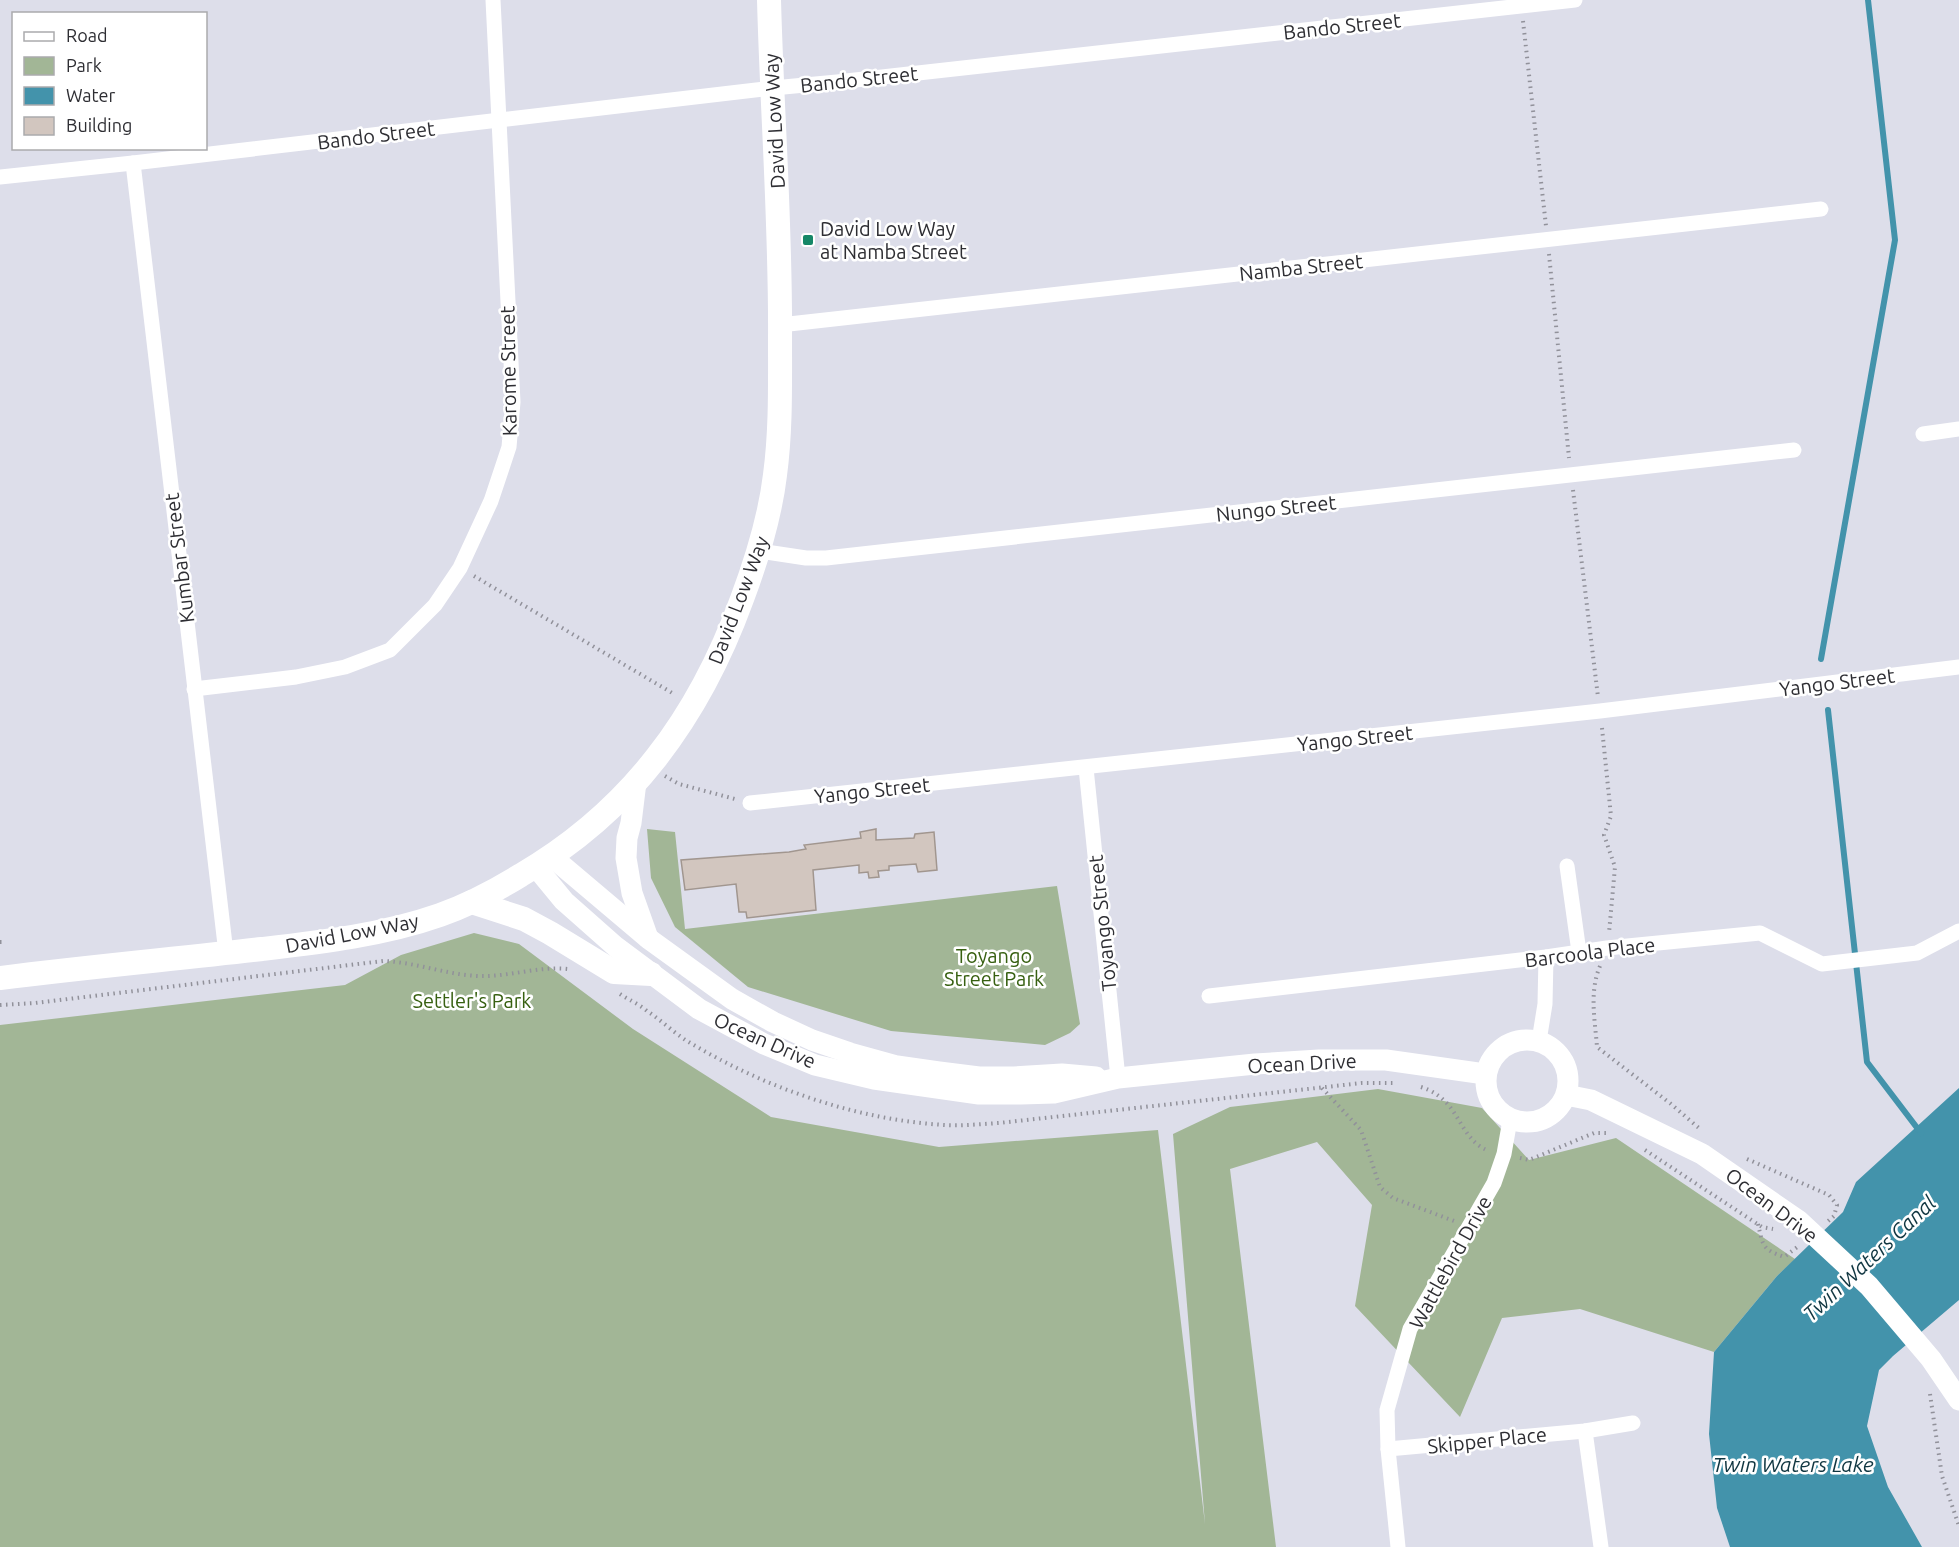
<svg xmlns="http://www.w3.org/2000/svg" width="1959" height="1547" viewBox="0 0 1959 1547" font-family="Ubuntu,sans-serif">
<rect width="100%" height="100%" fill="#dddeea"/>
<!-- green -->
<g fill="#a2b696">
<polygon points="647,829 675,832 685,929 1057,886 1080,1024 1070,1033 1045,1045 891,1031 748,987 675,927 651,878"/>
<polygon points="474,933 519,944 633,1029 771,1117 939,1147 1158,1130 1205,1524 1173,1134 1230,1107 1378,1089 1482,1108 1529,1160 1616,1138 1795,1259 1777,1276 1714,1352 1580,1309 1502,1318 1460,1417 1355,1306 1372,1205 1317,1142 1230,1169 1276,1547 0,1547 0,1025 345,985 401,955"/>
</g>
<!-- water -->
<polygon fill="#4393ab" points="1959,1088 1959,1300 1893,1356 1879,1370 1867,1426 1888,1487 1922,1547 1730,1547 1717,1508 1709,1434 1714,1352 1777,1276 1843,1212 1856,1182"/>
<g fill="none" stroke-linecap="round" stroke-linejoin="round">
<!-- stream -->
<g stroke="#4393ab" stroke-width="6">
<polyline points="1821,659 1895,240 1868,0"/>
<polyline points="1828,710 1867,1062 1921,1133"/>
</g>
</g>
<!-- building -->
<polygon fill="#d2c6bf" stroke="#a1968f" stroke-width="1.5" points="876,829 876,840 914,838 915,834 934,832 937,870 918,872 916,864 889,866 889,870 878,871 879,877 869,878 868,872 859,873 859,865 813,870 816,910 747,918 746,912 739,912 736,884 685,890 681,860 789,852 806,849 804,845 861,838 860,832"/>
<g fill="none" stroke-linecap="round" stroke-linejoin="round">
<!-- path -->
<g stroke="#91919a" stroke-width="4" stroke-dasharray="1.5 4.5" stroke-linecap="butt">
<polyline points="1523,21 1546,226"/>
<polyline points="1549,254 1569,458"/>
<polyline points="1573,490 1598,697"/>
<polyline points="474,576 674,694"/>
<polyline points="1602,728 1611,816 1604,835 1615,867 1609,933"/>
<polyline points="665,776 679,784 735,799"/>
<polyline points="0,942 4,942"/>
<path d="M1600 966C1589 992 1595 1020 1597 1047L1671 1104 1700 1129"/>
<path d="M620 994C629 1000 639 1004 647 1011 661 1020 673 1032 687 1041 763 1087 856 1120 945 1125 963 1126 981 1124 999 1123L1362 1083H1396"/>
<path d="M0 1005 35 1003 383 961C415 962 447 975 479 976 509 977 538 966 568 969"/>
<path d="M1421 1087C1462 1100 1457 1139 1489 1151"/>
<polyline points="1322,1088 1361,1130 1380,1187 1393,1198 1454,1221"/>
<polyline points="1645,1150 1762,1227 1773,1229"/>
<polyline points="1520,1158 1529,1160 1594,1133 1609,1133"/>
<polyline points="1747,1159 1829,1195 1837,1205 1834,1216 1826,1223"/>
<path d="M1758 1224C1763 1246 1762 1249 1784 1257L1800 1245"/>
<polyline points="1930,1394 1942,1476 1959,1526"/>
</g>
<!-- street -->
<g stroke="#fff" stroke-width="15">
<polyline points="133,163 226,953"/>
<polyline points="0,177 133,163 773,88 837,82 1575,0"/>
<polyline points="780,325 1821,209"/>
<polyline points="1923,434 1959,429"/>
<polyline points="759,551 806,558 826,558 1794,450"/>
<polyline points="194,689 296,677 345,667 390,650 435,605 460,568 491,501 509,447 513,402 493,0"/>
<polyline points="1086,768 1118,1078"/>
<polyline points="750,803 1600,711 1959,667"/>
<polyline points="1567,866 1579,952"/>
<polyline points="1209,996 1546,957 1607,948 1760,933 1822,964 1917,953 1959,931"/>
<polyline points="1539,1041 1545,1004 1546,957"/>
<polyline points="1585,1431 1601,1547"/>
<polyline points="1388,1449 1585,1431 1633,1423"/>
<polyline points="1398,1547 1388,1449 1387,1410 1410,1329 1494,1183 1504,1154 1510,1120"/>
</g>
<!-- secondary -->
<g stroke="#fff" stroke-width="21">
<polyline points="636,782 631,823 627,838 626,858 632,893 648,938"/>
<polyline points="552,857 649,939 732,999 773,1022 812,1040 850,1053 897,1066 939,1072 979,1077 1014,1077 1062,1074 1096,1077"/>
<polyline points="536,867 564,901 616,947 699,1009 764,1044 815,1065 874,1079 979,1094 1021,1094 1054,1093 1118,1078 1255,1064 1319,1060 1386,1060 1485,1074"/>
<circle cx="1527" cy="1081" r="41"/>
<polyline points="1566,1095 1591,1100 1702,1154 1799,1221 1869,1286 1931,1359 1959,1400"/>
</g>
<!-- primary -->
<g stroke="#fff" stroke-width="24">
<polyline points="472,902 524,919 550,933 614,972 651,974"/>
<path d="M0 978C87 967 175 959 262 949 322 942 383 935 440 915 468 905 495 891 521 875 631 811 699 717 742 599 757 559 770 517 775 475 781 430 780 385 780 339 781 226 772 113 769 0"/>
</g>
</g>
<!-- markers -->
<rect fill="#158767" stroke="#fff" stroke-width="2" x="802" y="234" width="12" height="12" rx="3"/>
<g text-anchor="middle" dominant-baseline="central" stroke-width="5" stroke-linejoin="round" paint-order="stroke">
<!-- street labels -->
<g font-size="20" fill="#2e2e33" stroke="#fff">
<text transform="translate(1342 26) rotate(-6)">Bando Street</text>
<text transform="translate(859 79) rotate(-6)">Bando Street</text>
<text transform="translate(774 121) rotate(-93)">David Low Way</text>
<text transform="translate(376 135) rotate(-7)">Bando Street</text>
<text transform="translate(1301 267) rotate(-6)">Namba Street</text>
<text transform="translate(508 371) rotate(-91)">Karome Street</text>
<text transform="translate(1276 508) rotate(-6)">Nungo Street</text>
<text transform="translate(179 558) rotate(-97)">Kumbar Street</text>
<text transform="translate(738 600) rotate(-69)">David Low Way</text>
<text transform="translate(1837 682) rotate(-7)">Yango Street</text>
<text transform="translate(1355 738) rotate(-6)">Yango Street</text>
<text transform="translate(872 790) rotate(-6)">Yango Street</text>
<text transform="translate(1102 923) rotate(-96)">Toyango Street</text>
<text transform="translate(352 933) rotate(-11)">David Low Way</text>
<text transform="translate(1590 952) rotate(-7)">Barcoola Place</text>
<text transform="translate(765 1040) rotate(24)">Ocean Drive</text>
<text transform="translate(1302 1063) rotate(-3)">Ocean Drive</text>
<text transform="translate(1772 1205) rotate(37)">Ocean Drive</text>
<text transform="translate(1450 1262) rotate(-61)">Wattlebird Drive</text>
<text transform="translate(1487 1440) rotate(-6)">Skipper Place</text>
</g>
<!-- poi labels -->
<g font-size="20" fill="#2e2e33" stroke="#fff" text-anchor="start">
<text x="820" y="228">David Low Way<tspan x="820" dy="23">at Namba Street</tspan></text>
</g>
<!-- park labels -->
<g font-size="20" fill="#376011" stroke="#fff">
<text x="994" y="955">Toyango<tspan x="994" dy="23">Street Park</tspan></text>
<text x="472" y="1000">Settler's Park</text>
</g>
<!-- water labels -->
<g font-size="21" font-style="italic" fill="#103641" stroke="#fff">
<text transform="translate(1869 1258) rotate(-43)">Twin Waters Canal</text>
<text x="1793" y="1464">Twin Waters Lake</text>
</g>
</g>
<!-- legend -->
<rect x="12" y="12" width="195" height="138" fill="#ffffff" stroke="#ababad" stroke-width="1.5"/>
<rect x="24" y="32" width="30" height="9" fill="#ffffff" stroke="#ababad" stroke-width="1.5"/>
<text x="66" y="42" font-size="18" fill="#2e2e33">Road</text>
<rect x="24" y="57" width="30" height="18" fill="#a2b696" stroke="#ababad" stroke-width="1.5"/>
<text x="66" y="72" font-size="18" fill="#2e2e33">Park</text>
<rect x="24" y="87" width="30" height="18" fill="#4393ab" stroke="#ababad" stroke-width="1.5"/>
<text x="66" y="102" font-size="18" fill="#2e2e33">Water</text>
<rect x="24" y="117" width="30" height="18" fill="#d2c6bf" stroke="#ababad" stroke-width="1.5"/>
<text x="66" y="132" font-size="18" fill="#2e2e33">Building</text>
</svg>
